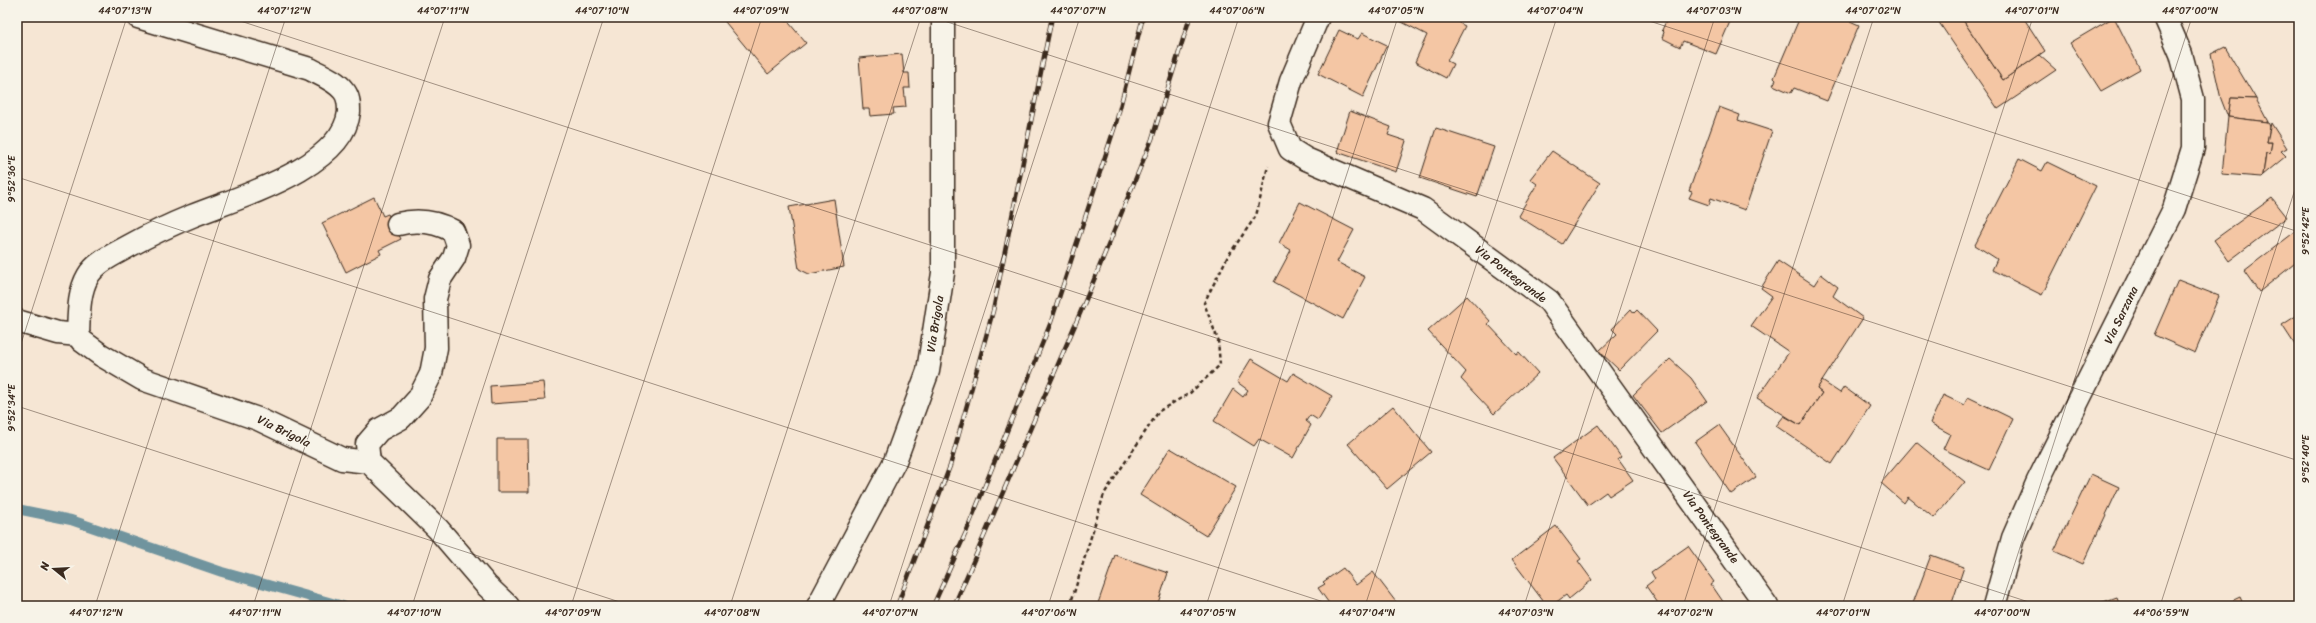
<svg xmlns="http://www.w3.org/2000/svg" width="2316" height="623" viewBox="0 0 2316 623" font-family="Sriracha,sans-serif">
<rect width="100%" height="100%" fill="#f6e6d4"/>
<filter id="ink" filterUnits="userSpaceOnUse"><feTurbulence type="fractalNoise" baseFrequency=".025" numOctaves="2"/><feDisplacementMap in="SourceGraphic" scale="8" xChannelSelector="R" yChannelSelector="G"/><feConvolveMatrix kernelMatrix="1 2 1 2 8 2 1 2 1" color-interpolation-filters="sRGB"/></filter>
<g filter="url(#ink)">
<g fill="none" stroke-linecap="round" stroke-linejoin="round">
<!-- stream -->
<polyline stroke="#70949e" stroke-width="10" points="17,509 71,520 222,572 343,606"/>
</g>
<!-- building -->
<g fill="#f4c6a4" stroke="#3b2a1e">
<polygon points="721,17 784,17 806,43 768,74"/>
<polygon points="1400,17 1461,17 1459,23 1465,26 1447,61 1453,64 1446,78 1415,62 1427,35 1398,20"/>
<polygon points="1668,17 1732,17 1716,54 1683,41 1680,47 1662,38 1664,32 1662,30"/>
<polygon points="1800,17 1841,17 1859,25 1827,101 1794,88 1791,93 1773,85 1776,80 1774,78"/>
<polygon points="1937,17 1961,17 2003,80 2039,55 2056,70 1998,109 1936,18"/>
<polygon points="1961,17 2023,17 2045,51 2003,80"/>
<polygon points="2114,17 2140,69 2101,91 2070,43"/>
<polygon points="1339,30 1358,39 1362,33 1387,45 1363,97 1318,74"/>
<polygon points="2225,47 2256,99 2231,98 2228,117 2221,99 2211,54"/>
<polygon points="902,54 904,73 909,73 910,88 904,88 906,107 893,108 894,114 870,116 869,109 863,109 859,58"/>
<polygon points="2231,98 2256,99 2268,122 2228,117"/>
<polygon points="1719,107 1740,115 1738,120 1772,131 1745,210 1711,198 1709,205 1689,198 1692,192 1689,191"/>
<polygon points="1350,111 1391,127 1388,135 1406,141 1396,172 1337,152"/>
<polygon points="2228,117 2268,122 2270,127 2267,142 2272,142 2270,154 2266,153 2263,175 2261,177 2222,174"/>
<polygon points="2271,123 2287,148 2281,151 2286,156 2263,175 2266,153 2270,154 2272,142 2267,142"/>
<polygon points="1436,128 1494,147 1477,197 1420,178"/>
<polygon points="1552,151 1600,183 1562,244 1518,216 1537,184 1530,179"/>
<polygon points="2019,159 2042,171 2047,162 2096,186 2042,295 1992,270 1997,259 1975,245"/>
<polygon points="374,197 383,216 388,214 401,239 379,250 381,254 346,272 322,223"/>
<polygon points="2272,198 2287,217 2229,261 2214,240"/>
<polygon points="834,199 844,267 809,274 799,269 789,207"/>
<polygon points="1300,202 1354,230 1337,262 1365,277 1343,319 1274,282 1291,250 1279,243"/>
<polygon points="2296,231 2299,235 2299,260 2259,292 2244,271"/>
<polygon points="1778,261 1814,285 1821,274 1838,287 1833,296 1863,318 1817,389 1822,393 1800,425 1757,398 1789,352 1751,326 1772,296 1761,288"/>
<polygon points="2178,280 2219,296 2195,353 2154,335"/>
<polygon points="1467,296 1491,322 1488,324 1516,354 1519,352 1538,373 1494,414 1461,379 1466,372 1428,331"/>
<polygon points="1631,309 1634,313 1637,310 1657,331 1619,370 1599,351 1617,334 1612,329"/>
<polygon points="2299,314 2299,351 2282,325"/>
<polygon points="1251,359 1288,381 1293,373 1332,396 1318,420 1310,415 1306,421 1311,425 1293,458 1259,439 1254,446 1214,421 1233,389 1243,397 1248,390 1237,382"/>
<polygon points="1670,359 1691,378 1707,401 1662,433 1633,395"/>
<polygon points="1822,381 1840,393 1844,387 1870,406 1832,464 1776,426 1784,416 1800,425 1822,393 1817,389"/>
<polygon points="543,382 545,400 491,404 490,386"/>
<polygon points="1943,395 1964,405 1968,397 2013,419 1989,470 1943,449 1950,434 1930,423"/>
<polygon points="1393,406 1431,452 1387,489 1348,444"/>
<polygon points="1598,425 1621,457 1618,459 1633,480 1609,496 1606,492 1588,505 1553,458"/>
<polygon points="1719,425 1756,477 1731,494 1695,442"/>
<polygon points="497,439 528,439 529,492 497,492"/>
<polygon points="1916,442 1965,482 1934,518 1908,497 1904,503 1881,483"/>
<polygon points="1170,448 1236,487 1206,536 1140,495"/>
<polygon points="2091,474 2119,487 2083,564 2054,551"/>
<polygon points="1556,526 1581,559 1578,561 1592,580 1569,599 1566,595 1551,606 1547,606 1512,560"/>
<polygon points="1688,546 1714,582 1711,584 1726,606 1660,606 1646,586 1655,579 1651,572"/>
<polygon points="1115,555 1168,573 1157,606 1097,606"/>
<polygon points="1931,555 1964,567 1951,606 1912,606"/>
<polygon points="1343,568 1356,585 1373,572 1399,606 1336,606 1334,604 1331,606 1318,588 1325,584 1323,582"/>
<polygon points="2240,597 2244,606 2221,606"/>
<polygon points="2117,598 2120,606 2095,606"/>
</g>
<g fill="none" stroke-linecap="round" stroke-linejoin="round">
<!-- minor casing -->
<g stroke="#3b2a1e" stroke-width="25">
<g id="minor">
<polyline points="1318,17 1291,81 1279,123 1290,149 1306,159 1423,209 1549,301 1767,606"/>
<polyline points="17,321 58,333 78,335 82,341 101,355 142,379 258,419 342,459 369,462 438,529 486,585 508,606"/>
<path d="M78 335C79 316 78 293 88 276 96 262 115 254 129 246 149 235 170 225 192 216 236 198 343 168 349 112 349 104 349 96 343 90 335 80 321 75 310 69L138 17"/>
<path d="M369 462 367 444 379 430 401 418 419 398 431 374 436 348 435 299 440 279 454 258 458 245 453 231C435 221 418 219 398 224"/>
<polyline points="818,606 895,461 928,371 943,273 943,17"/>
</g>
</g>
<!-- major casing -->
<g stroke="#3b2a1e" stroke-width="25">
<polyline id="major" points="1994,606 2013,538 2038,481 2174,209 2193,148 2193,99 2181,54 2165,17"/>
</g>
<!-- path -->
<polyline stroke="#3b2a1e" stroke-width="2.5" stroke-dasharray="4 3" stroke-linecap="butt" points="1070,606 1104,494 1159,411 1190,393 1220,365 1218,340 1204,303 1228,256 1256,216 1268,166"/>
<!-- minor -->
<use href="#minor" stroke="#f7f3e8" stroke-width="22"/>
<!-- major -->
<use href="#major" stroke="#f7f3e8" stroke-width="22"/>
<!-- rail casing -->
<g stroke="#3b2a1e" stroke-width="4.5">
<g id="rail">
<polyline points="897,606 950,466 993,311 1052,17"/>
<polyline points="933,606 967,530 1051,322 1116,123 1143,17"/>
<polyline points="954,606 1084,304 1152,139 1190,17"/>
</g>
</g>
<!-- rail -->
<use href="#rail" stroke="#f7f3e8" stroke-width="3" stroke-dasharray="9" stroke-linecap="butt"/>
</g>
</g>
<!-- ticks -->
<path fill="none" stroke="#3b2a1e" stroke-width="1" stroke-opacity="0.45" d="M228 17 2041 606M932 17 2299 461M1637 17 2299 232M17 177 1336 606M17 356 127 17M17 406 632 606M95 606 286 17M253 606 445 17M412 606 604 17M571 606 762 17M730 606 921 17M889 606 1080 17M1048 606 1239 17M1206 606 1398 17M1365 606 1557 17M1524 606 1715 17M1683 606 1874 17M1842 606 2033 17M2001 606 2192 17M2160 606 2299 177"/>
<g text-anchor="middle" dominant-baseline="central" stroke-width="3" stroke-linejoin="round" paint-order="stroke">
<!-- street labels -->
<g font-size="12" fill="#3b2a1e" stroke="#f7f3e8">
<text transform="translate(1511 274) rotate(37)">Via Pontegrande</text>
<text transform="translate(2121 315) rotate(-64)">Via Sarzana</text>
<text transform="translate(935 324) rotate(-81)">Via Brigola</text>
<text transform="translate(284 431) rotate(26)">Via Brigola</text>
<text transform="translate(1711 527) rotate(54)">Via Pontegrande</text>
</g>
</g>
<!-- margin -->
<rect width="2316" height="623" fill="none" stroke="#f7f3e8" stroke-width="44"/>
<!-- north arrow -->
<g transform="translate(54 569) rotate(288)" stroke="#f7f3e8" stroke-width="3" paint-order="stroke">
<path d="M0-3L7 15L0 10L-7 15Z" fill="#3b2a1e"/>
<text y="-6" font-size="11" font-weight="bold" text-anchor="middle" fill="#3b2a1e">N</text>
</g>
<rect x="22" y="22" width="2272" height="579" fill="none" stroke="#3b2a1e" stroke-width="1.5"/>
<g font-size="10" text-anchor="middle" fill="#3b2a1e">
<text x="125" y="14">44°07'13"N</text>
<text x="284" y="14">44°07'12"N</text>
<text x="443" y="14">44°07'11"N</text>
<text x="602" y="14">44°07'10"N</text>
<text x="761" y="14">44°07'09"N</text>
<text x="920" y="14">44°07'08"N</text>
<text x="1078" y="14">44°07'07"N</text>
<text x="1237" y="14">44°07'06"N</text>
<text x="1396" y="14">44°07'05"N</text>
<text x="1555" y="14">44°07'04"N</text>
<text x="1714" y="14">44°07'03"N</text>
<text x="1873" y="14">44°07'02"N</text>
<text x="2032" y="14">44°07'01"N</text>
<text x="2190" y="14">44°07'00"N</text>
<text transform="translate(11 179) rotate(-90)" y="4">9°52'36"E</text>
<text transform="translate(2305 231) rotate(-90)" y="4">9°52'42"E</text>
<text transform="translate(11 408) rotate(-90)" y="4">9°52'34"E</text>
<text transform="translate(2305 459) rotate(-90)" y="4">9°52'40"E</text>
<text x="96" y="616">44°07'12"N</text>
<text x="255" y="616">44°07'11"N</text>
<text x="414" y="616">44°07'10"N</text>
<text x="573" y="616">44°07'09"N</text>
<text x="732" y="616">44°07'08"N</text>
<text x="890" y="616">44°07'07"N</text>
<text x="1049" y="616">44°07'06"N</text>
<text x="1208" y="616">44°07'05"N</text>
<text x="1367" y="616">44°07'04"N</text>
<text x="1526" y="616">44°07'03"N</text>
<text x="1685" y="616">44°07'02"N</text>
<text x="1843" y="616">44°07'01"N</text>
<text x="2002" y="616">44°07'00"N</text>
<text x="2161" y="616">44°06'59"N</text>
</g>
</svg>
